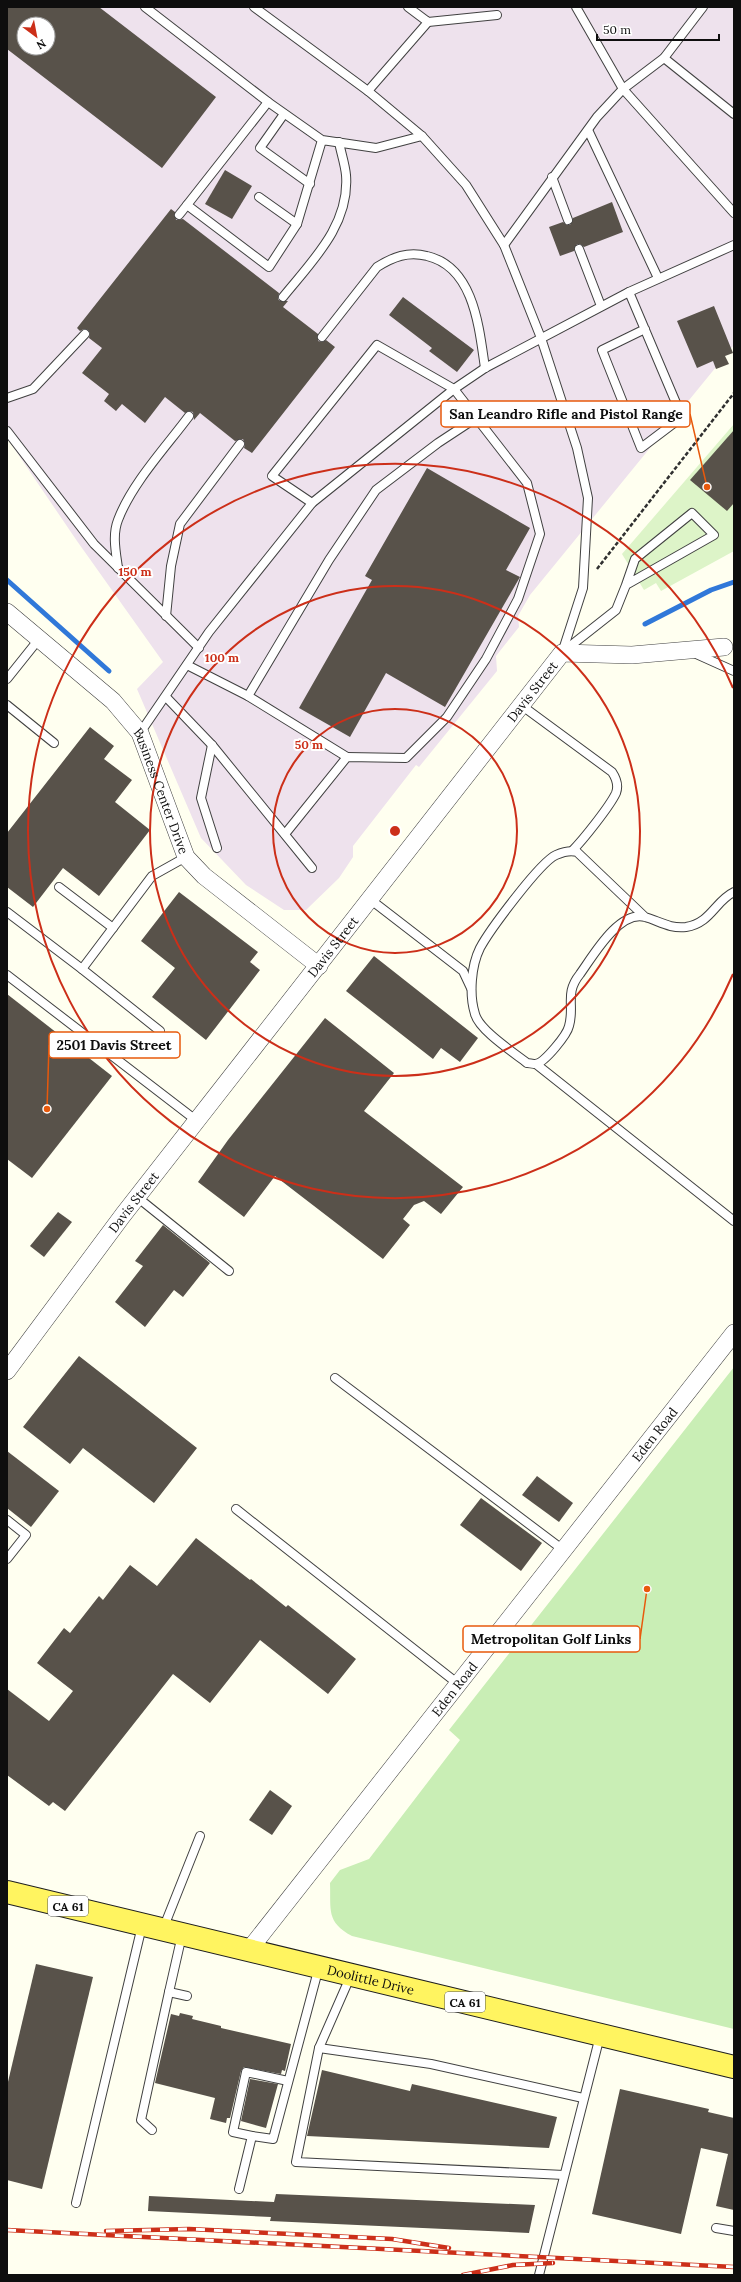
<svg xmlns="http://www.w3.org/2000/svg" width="741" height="2282" viewBox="0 0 741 2282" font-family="Lora,serif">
<rect width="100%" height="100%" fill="#fffff0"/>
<!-- industrial -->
<path fill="#eee2ed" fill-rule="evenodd" d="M7 7H734V345L530 595 518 616 519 627 496 656 497 671 419 767 416 765 353 846V857L339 878 306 910H284L246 885 201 838 137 689 163 662 77 541 7 438ZM24 24H48V48H24Z"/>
<!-- green -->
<path fill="#c9eeb5" d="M734 1367V2029L352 1936C326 1922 331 1910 330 1883L340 1870 369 1859 460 1740 449 1730Z"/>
<!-- pitch -->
<polygon fill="#ddf4c8" points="734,424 734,551 661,591 656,583 644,590 622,554"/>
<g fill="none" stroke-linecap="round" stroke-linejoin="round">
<!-- stream -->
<g stroke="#3078d9" stroke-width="5">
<polyline points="7,580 109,671"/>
<polyline points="645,624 711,590 734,582"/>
</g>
</g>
<!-- building -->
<g fill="#58524a" fill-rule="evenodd">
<path d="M7 7H99L216 97 162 168 7 49ZM24 24H48V48H24Z"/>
<polygon points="225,170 252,186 232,219 205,204"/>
<polygon points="612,202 623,232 584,247 580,244 577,244 574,251 560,256 549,227 563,222 567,225 570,225 573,218"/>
<polygon points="171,209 175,212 176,220 183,219 279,293 278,299 280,301 288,301 283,307 318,334 318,341 322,342 326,340 335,347 252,453 244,448 245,444 243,439 235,441 200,413 194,420 193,412 189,411 185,413 165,397 145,423 122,404 116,411 104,401 109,394 82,373 102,348 89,338 90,333 88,330 84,329 80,331 77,328"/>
<polygon points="403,297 474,350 457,372 429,351 432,348 389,315"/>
<polygon points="714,306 733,353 725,356 729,364 716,369 713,361 697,368 677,321"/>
<polygon points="734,430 734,503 727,511 690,480"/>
<polygon points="427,468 530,528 506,570 520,577 445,707 386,673 350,737 299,708 372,580 365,576"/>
<polygon points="90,727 114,746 104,759 132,780 115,802 150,830 99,896 63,868 33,907 7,887 7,833"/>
<polygon points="179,892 258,952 250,962 260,970 206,1040 152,997 175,968 141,941"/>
<polygon points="374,956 478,1038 460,1062 441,1048 433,1059 346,991"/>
<polygon points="7,994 112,1076 32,1178 7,1159"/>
<polygon points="325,1018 394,1073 364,1111 463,1187 441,1214 424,1201 414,1205 403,1219 410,1225 383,1259 275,1176 244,1217 198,1182 228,1140"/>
<polygon points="58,1212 72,1222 44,1257 30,1246"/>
<polygon points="163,1225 210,1263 183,1297 174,1290 145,1327 115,1302 143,1266 135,1261"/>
<polygon points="79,1356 197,1448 154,1503 83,1448 70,1464 23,1427"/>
<polygon points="7,1451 59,1491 31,1527 7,1508"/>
<polygon points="537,1476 573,1503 559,1522 522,1495"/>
<polygon points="481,1498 542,1543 521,1571 460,1525"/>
<polygon points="196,1538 250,1580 251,1579 286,1607 288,1605 356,1659 328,1694 260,1640 210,1703 173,1674 65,1811 53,1802 49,1806 7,1775 7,1689 49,1721 73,1691 37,1663 64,1628 70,1633 99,1596 103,1600 130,1565 157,1586"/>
<polygon points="270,1790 292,1806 272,1835 249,1820"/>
<polygon points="36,1964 93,1977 42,2189 7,2180 7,2086"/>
<polygon points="180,2013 193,2016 192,2019 221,2026 221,2028 291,2044 285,2071 282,2070 281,2074 244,2067 241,2071 230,2118 227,2118 226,2123 210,2119 215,2098 155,2083 171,2014 179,2016"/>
<polygon points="322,2070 410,2091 412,2084 557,2117 549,2148 307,2136"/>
<polygon points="250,2079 278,2084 266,2128 241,2121"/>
<polygon points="620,2089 709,2109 708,2112 734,2118 734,2210 716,2206 728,2154 701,2148 681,2234 592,2214"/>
<polygon points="276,2194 535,2205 529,2233 270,2221 271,2217 148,2211 149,2196 274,2202"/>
</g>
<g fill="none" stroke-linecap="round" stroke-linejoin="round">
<!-- service casing -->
<g stroke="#414141" stroke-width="10">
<g id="service">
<polyline points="145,7 268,102"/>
<polyline points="254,7 368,91 422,136 466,185 504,245 541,338 577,448 588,498 583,588 562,653"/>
<polyline points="408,7 428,22 497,15"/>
<polyline points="576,7 623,89 734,213"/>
<polyline points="664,58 734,114"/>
<polyline points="368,91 428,22"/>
<polyline points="284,114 260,148 310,184"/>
<polyline points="588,130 658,278"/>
<polyline points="322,140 268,102 187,205 269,267 297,224 322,140 376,148 422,136"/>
<polyline points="552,177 568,220"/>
<polyline points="259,197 297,224"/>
<polyline points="179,215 187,205"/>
<polyline points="504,245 597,117 623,89 664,58 703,7"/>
<polyline points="579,249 601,306"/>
<polyline points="629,292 734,245"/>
<path d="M283 297C312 261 350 225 346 175 345 164 341 153 339 142"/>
<path d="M322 337 377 267C393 257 408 251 427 256 474 267 479 327 485 368"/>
<polyline points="7,398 33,389 85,334"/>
<polyline points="7,431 94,544 199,648"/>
<path d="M118 568C116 553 112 535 118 520 132 483 166 447 189 416"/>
<polyline points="166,616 171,566 180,524 240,444"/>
<polyline points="564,651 616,610 626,585 714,535 692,513 635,559 626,585"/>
<polyline points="694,653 734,671"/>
<polyline points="187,665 248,696 347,757"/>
<polyline points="7,679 39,639"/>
<polyline points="248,696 329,560 376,490 438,443 476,418"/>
<polyline points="166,697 212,745 312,868"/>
<polyline points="7,705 54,743"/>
<path d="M521 705 612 772C616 778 619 785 616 793 610 806 583 840 572 851"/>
<polyline points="140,733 209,632 312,503 454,389 485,368 629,292 682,417 641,448 602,350 645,329"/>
<polyline points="212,745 201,798 217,848"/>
<polyline points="285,834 347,757 406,758 447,717 486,659 518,599 540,534 527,483 454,389 377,345 272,476 312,503"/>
<polyline points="59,887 113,928"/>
<polyline points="371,900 463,971 471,988"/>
<polyline points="7,912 82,969 152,876 186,857"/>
<path d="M645 917 577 852C570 850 563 852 556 855 540 862 489 931 480 948 471 966 469 995 475 1014 479 1030 513 1052 527 1063 529 1063 533 1064 536 1064 545 1062 567 1035 569 1026 575 1005 564 994 580 974 593 956 619 910 645 917 659 921 670 929 686 927 711 923 715 901 734 892"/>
<polyline points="82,969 160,1031"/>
<polyline points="7,975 197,1121"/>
<polyline points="536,1064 734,1221"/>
<polyline points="137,1197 229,1271"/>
<polyline points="335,1378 562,1549"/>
<polyline points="236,1509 457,1683"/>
<polyline points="7,1520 26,1535 7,1559"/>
<polyline points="163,1929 200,1836"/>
<polyline points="182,1935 169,1992 187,1996"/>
<polyline points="351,1975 319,2048 296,2162 564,2175"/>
<polyline points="319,2048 431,2064 583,2098"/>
<polyline points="152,2130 141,2120 169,1992"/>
<polyline points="252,2136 233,2132 246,2072 288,2081"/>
<polyline points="239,2189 252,2136 273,2139 319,1967"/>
<polyline points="76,2203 142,1926"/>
<polyline points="716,2228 734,2231"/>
<polyline points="539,2275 600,2036"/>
</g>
</g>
<!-- minor casing -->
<g stroke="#414141" stroke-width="18">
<g id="minor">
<path id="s1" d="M7 612 113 701 140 733 186 857 204 876 319 966"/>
<path id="s2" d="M7 1371 123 1215 562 653 632 655 724 647"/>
<path id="s3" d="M249 1950 734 1333"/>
</g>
</g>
<!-- primary casing -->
<g stroke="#1f1f1f" stroke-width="24">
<g id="primary">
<path id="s4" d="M7 1892 734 2067"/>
</g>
</g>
<!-- path -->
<polyline stroke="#303030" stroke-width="2.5" stroke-dasharray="4 2" stroke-linecap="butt" points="597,569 734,393"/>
<!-- service -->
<use href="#service" stroke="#fff" stroke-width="8"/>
<!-- minor -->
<use href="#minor" stroke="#fff" stroke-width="17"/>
<!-- primary -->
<use href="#primary" stroke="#fff460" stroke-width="22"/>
<!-- rail casing -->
<g stroke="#cc2f19" stroke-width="4.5">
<g id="rail">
<polyline points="7,2230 734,2267"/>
<polyline points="106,2231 189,2229 392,2239 449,2248"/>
<polyline points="463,2275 513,2265 553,2263"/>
</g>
</g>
<!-- rail -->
<use href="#rail" stroke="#fff" stroke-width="3" stroke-dasharray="9" stroke-linecap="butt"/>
</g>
<!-- distance rings -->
<g fill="none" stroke="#cc2f19" stroke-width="2">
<circle cx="395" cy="831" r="122"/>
<circle cx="395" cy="831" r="245"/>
<path d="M733 974A367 367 0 1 1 733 688"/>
</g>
<g text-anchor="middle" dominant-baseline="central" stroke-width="4" stroke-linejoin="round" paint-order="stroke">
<!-- shield labels -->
<g fill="#fff" stroke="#565656" stroke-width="1">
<rect x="48" y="1896" width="40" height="20" rx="3"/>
<rect x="445" y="1992" width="40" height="20" rx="3"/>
</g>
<g font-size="12" font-weight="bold" fill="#0e0e0e">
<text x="68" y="1906">CA 61</text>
<text x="465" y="2002">CA 61</text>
</g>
<!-- street labels -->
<g font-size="13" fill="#0e0e0e" stroke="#fff">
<text stroke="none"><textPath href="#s2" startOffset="859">Davis Street</textPath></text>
<text stroke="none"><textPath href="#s1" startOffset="242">Business Center Drive</textPath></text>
<text stroke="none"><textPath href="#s2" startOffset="535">Davis Street</textPath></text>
<text stroke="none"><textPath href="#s2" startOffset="211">Davis Street</textPath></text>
<text stroke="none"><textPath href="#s3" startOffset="656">Eden Road</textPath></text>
<text stroke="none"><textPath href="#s3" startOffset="332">Eden Road</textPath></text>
<text stroke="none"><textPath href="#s4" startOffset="374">Doolittle Drive</textPath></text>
</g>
</g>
<circle cx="395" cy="831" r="6" fill="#cc2f19" stroke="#fff" stroke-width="2"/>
<g font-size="12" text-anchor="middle" font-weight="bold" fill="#cc2f19" stroke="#fff" stroke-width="4" stroke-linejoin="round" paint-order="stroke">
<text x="135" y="576">150 m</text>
<text x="222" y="662">100 m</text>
<text x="309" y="749">50 m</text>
</g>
<!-- callouts -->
<path fill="none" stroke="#e8590c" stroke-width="1.5" d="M707 487L690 414M47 1109L49 1045M647 1589L640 1639"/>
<g fill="#e8590c" stroke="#fff" stroke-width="1.5">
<circle cx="707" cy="487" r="4"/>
<circle cx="47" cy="1109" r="4"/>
<circle cx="647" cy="1589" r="4"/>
</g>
<g fill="#fff" stroke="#e8590c" stroke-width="1.5">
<rect x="441" y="401" width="249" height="26" rx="4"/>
<rect x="49" y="1032" width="131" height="26" rx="4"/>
<rect x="463" y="1626" width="177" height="26" rx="4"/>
</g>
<g font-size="14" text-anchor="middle" font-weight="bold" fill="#0e0e0e">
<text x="566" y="419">San Leandro Rifle and Pistol Range</text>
<text x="114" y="1050">2501 Davis Street</text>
<text x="551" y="1644">Metropolitan Golf Links</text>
</g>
<!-- border -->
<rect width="741" height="2282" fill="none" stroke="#0e0e0e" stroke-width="16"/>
<!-- north arrow -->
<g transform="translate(36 36) rotate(148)"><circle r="19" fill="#ffffff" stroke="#9f9f9f"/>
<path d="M0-3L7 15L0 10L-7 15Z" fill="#cc2f19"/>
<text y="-6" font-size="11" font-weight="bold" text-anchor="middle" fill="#0e0e0e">N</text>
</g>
<!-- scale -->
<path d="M597 34v6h122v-6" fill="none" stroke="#0e0e0e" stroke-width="2"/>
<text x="603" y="34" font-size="12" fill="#0e0e0e" stroke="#ffffff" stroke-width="3" paint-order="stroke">50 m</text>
</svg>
